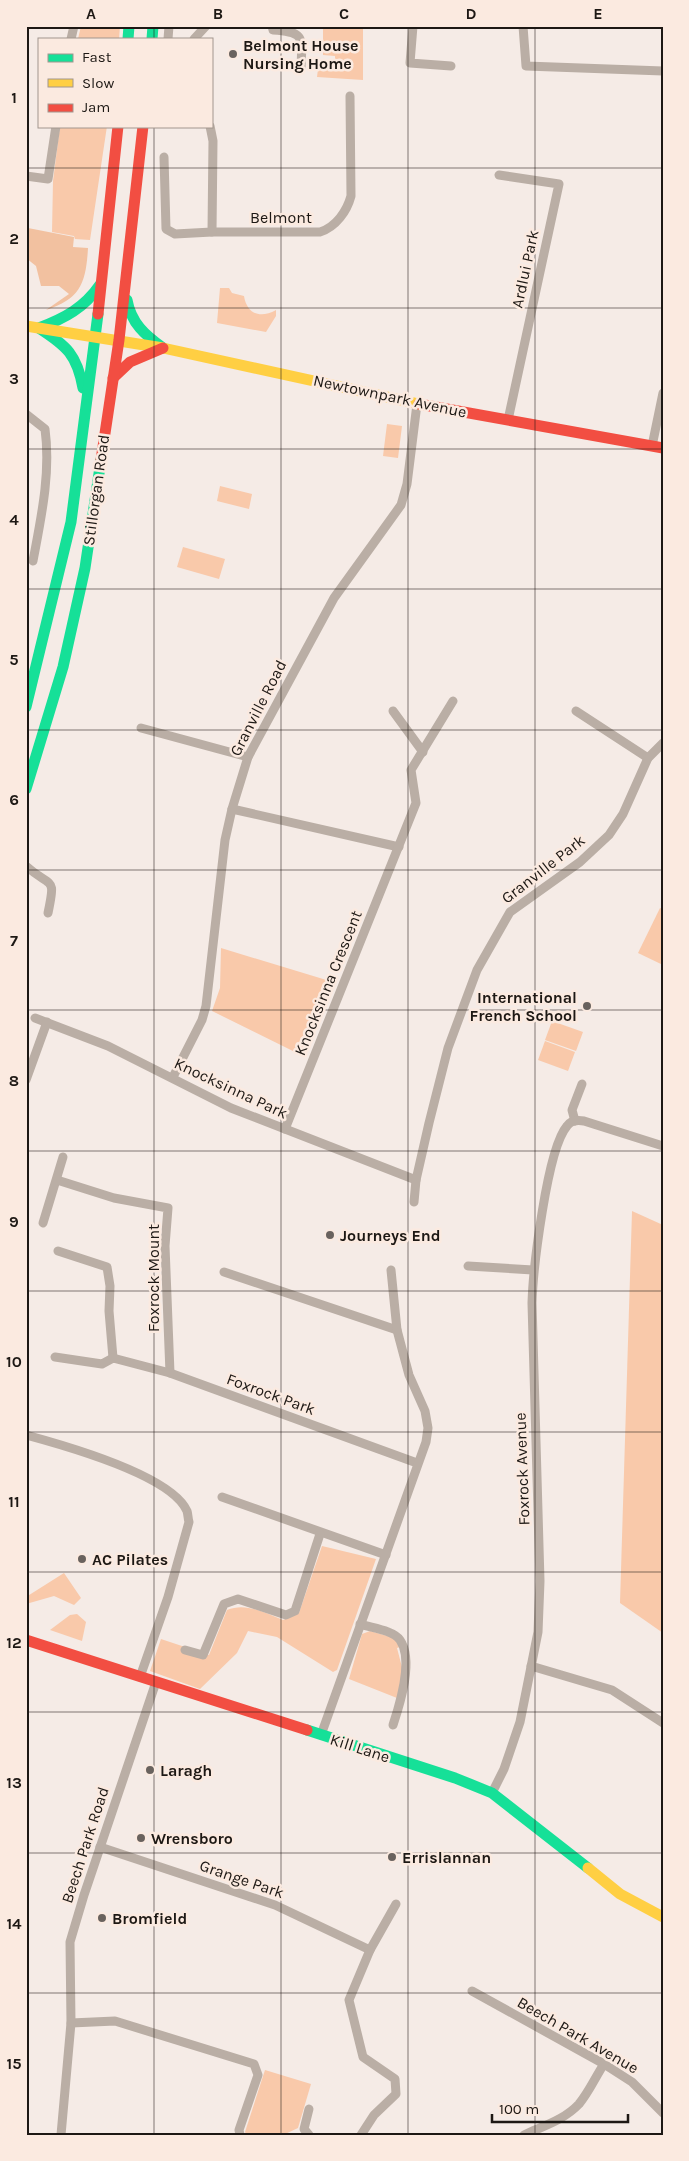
<svg xmlns="http://www.w3.org/2000/svg" width="689" height="2161" viewBox="0 0 689 2161" font-family="Karla,sans-serif">
<rect width="100%" height="100%" fill="#f5ebe6"/>
<!-- green -->
<g fill="#f9c9aa">
<polygon points="81,26 120,26 119,39 78,39"/>
<polygon points="323,26 363,26 363,80 317,77 318,69 335,69 335,56 323,55"/>
<polygon points="60,126 107,126 90,240 75,239 74,236 52,232 53,181"/>
<path d="M220 288H229L232 293 244 296C247 314 260 319 276 310V316L266 332 217 323Z"/>
<polygon points="387,424 402,426 398,458 383,456"/>
<polygon points="220,486 252,494 249,509 217,501"/>
<polygon points="183,547 225,559 219,579 177,567"/>
<polygon points="660,908 663,909 663,965 638,953"/>
<polygon points="221,948 333,982 303,1056 212,1011 220,988"/>
<polygon points="552,1021 583,1032 576,1051 545,1040"/>
<polygon points="545,1041 575,1052 568,1071 538,1060"/>
<polygon points="632,1211 663,1225 663,1633 620,1603"/>
<path d="M322 1546 376 1559 337 1670 333 1672 277 1637 248 1631 237 1653 200 1689 150 1671 161 1639 209 1655 227 1610C246 1602 265 1613 283 1620L299 1613Z"/>
<polygon points="64,1573 81,1598 74,1605 54,1596 26,1604 26,1597"/>
<polygon points="77,1614 86,1622 82,1641 50,1630 70,1615"/>
<polygon points="370,1631 394,1638 400,1647 397,1648 404,1675 397,1698 349,1679 362,1634"/>
<polygon points="265,2070 311,2084 298,2128 283,2135 247,2135 245,2132"/>
</g>
<!-- forest -->
<path fill="#f2c1a0" d="M28 228 74 237 73 247 88 248C86 282 81 299 46 310L69 294 59 286H41L36 266 26 258Z"/>
<g fill="none" stroke-linecap="round" stroke-linejoin="round">
<!-- street -->
<g stroke="#baaea5" stroke-width="9">
<path d="M272 26 273 30C306 32 302 38 301 68"/>
<polyline points="413,26 410,63 451,66"/>
<polyline points="523,26 526,66 663,71"/>
<polyline points="71,39 74,26"/>
<polyline points="168,39 169,26"/>
<polyline points="194,39 206,26"/>
<path d="M210 126 213 141 212 232H320C336 227 347 211 351 196L350 96"/>
<polyline points="164,157 166,229 175,234 212,232"/>
<polyline points="499,175 559,184 508,420"/>
<polyline points="26,176 48,179 56,126"/>
<path d="M26 414 45 429C51 473 41 518 33 561"/>
<polyline points="652,446 663,393"/>
<polyline points="393,711 423,752"/>
<polyline points="576,711 648,758"/>
<polyline points="141,728 248,757"/>
<polyline points="232,809 399,847"/>
<path d="M26 866C52 889 56 875 48 913"/>
<polyline points="35,1018 108,1046 231,1108 416,1180"/>
<polyline points="173,1077 202,1020 206,1006 225,840 232,809 248,757 334,598 401,505 407,484 417,404"/>
<polyline points="26,1080 47,1022"/>
<polyline points="575,1121 572,1110 582,1084"/>
<polyline points="285,1129 416,803 411,770 453,701"/>
<polyline points="57,1180 114,1198 168,1208 165,1246 170,1373"/>
<polyline points="414,1202 416,1180 429,1123 448,1048 477,970 510,912 580,862 609,835 623,814 648,758 663,743"/>
<polyline points="43,1223 63,1157"/>
<polyline points="58,1251 107,1267 110,1286 109,1311 113,1358"/>
<polyline points="468,1266 533,1270"/>
<polyline points="224,1272 397,1330"/>
<polyline points="55,1357 102,1364 113,1358 170,1373 417,1463"/>
<path d="M26 1435C63 1445 171 1475 187 1511 188 1514 188 1519 189 1522L168 1597 140 1677"/>
<polyline points="222,1497 386,1555"/>
<path d="M360 1624C371 1628 393 1630 400 1640 414 1660 400 1704 393 1725"/>
<polyline points="185,1650 203,1655 224,1604 238,1599 286,1615 295,1611 320,1534"/>
<polyline points="531,1666 612,1690 663,1723"/>
<polyline points="321,1735 426,1442 428,1428 425,1411 409,1375 397,1330 391,1270"/>
<path d="M492 1793 504 1769 520 1722 538 1632 540 1581 532 1303C533 1270 547 1149 567 1126 571 1120 578 1120 584 1121L663 1146"/>
<polyline points="100,1847 275,1905 370,1950"/>
<polyline points="472,1991 604,2064 632,2082 663,2113"/>
<polyline points="71,2023 115,2021 254,2064 258,2075 239,2130 240,2135"/>
<polyline points="61,2135 71,2023 70,1942 84,1895 156,1682"/>
<polyline points="309,2135 304,2129 309,2109"/>
<polyline points="361,2135 374,2115 396,2094 395,2079 363,2057 349,2000 370,1950 396,1904"/>
<path d="M524 2135C543 2126 564 2120 579 2104 589 2092 596 2076 604 2064"/>
</g>
<!-- fast -->
<g stroke="#16e098" stroke-width="11">
<polyline points="128,39 129,26"/>
<polyline points="152,39 153,26"/>
<path d="M127 300C131 323 145 335 163 348"/>
<path d="M39 328C67 346 77 355 83 388"/>
<path d="M39 328C65 318 84 308 100 285"/>
<polyline points="26,707 71,522 98,314"/>
<polyline points="26,789 63,667 85,568 101,460"/>
<polyline points="307,1730 455,1778 492,1793 588,1868"/>
</g>
<!-- slow -->
<g stroke="#ffcf43" stroke-width="11">
<polyline points="26,326 163,348 419,404"/>
<polyline points="588,1868 620,1894 663,1917"/>
</g>
<!-- jam -->
<g stroke="#f24e42" stroke-width="11">
<polyline points="98,314 118,126"/>
<polyline points="113,378 130,362 163,348"/>
<polyline points="419,404 663,448"/>
<polyline points="101,460 119,340 143,126"/>
<polyline points="26,1640 307,1730"/>
</g>
</g>
<!-- grid -->
<path fill="none" stroke="#1d1814" stroke-width="1" stroke-opacity="0.55" d="M154 26V39M281 26V2135M408 26V2135M535 26V2135M154 126V2135M26 168H663M26 308H663M26 449H663M26 589H663M26 730H663M26 870H663M26 1010H663M26 1151H663M26 1291H663M26 1432H663M26 1572H663M26 1712H663M26 1853H663M26 1993H663"/>
<!-- markers -->
<g fill="#69625e" stroke="#fbeae0" stroke-width="2">
<circle cx="233" cy="54" r="5"/>
<circle cx="587" cy="1006" r="5"/>
<circle cx="330" cy="1235" r="5"/>
<circle cx="82" cy="1559" r="5"/>
<circle cx="150" cy="1770" r="5"/>
<circle cx="141" cy="1838" r="5"/>
<circle cx="392" cy="1857" r="5"/>
<circle cx="102" cy="1918" r="5"/>
</g>
<g text-anchor="middle" dominant-baseline="central" stroke-width="5" stroke-linejoin="round" paint-order="stroke">
<!-- poi labels -->
<g font-size="16" font-weight="bold" fill="#1d1814" stroke="#fbeae0" text-anchor="start">
<text x="243" y="45">Belmont House<tspan x="243" dy="18">Nursing Home</tspan></text>
<text x="577" y="997" text-anchor="end">International<tspan x="577" dy="18">French School</tspan></text>
<text x="340" y="1235">Journeys End</text>
<text x="92" y="1559">AC Pilates</text>
<text x="160" y="1770">Laragh</text>
<text x="151" y="1838">Wrensboro</text>
<text x="402" y="1857">Errislannan</text>
<text x="112" y="1918">Bromfield</text>
</g>
<!-- street labels -->
<g font-size="16" fill="#1d1814" stroke="#fbeae0">
<text x="281" y="217">Belmont</text>
<text transform="translate(525 269) rotate(-78)">Ardlui Park</text>
<text transform="translate(390 396) rotate(12)">Newtownpark Avenue</text>
<text transform="translate(96 490) rotate(-82)">Stillorgan Road</text>
<text transform="translate(258 708) rotate(-63)">Granville Road</text>
<text transform="translate(543 869) rotate(-38)">Granville Park</text>
<text transform="translate(328 983) rotate(-68)">Knocksinna Crescent</text>
<text transform="translate(231 1088) rotate(25)">Knocksinna Park</text>
<text transform="translate(153 1278) rotate(-90)">Foxrock Mount</text>
<text transform="translate(271 1394) rotate(20)">Foxrock Park</text>
<text transform="translate(522 1469) rotate(-92)">Foxrock Avenue</text>
<text transform="translate(360 1748) rotate(18)">Kill Lane</text>
<text transform="translate(85 1845) rotate(-72)">Beech Park Road</text>
<text transform="translate(242 1879) rotate(19)">Grange Park</text>
<text transform="translate(578 2035) rotate(30)">Beech Park Avenue</text>
</g>
</g>
<!-- border -->
<rect width="689" height="2161" fill="none" stroke="#fbeae0" stroke-width="55"/>
<!-- legend -->
<rect x="38" y="38" width="175" height="90" fill="#fbeae0" stroke="#a2968e"/>
<rect x="48" y="54" width="25" height="8" fill="#16e098" stroke="#a2968e"/>
<text x="82" y="62" font-size="15" fill="#1d1814">Fast</text>
<rect x="48" y="79" width="25" height="8" fill="#ffcf43" stroke="#a2968e"/>
<text x="82" y="88" font-size="15" fill="#1d1814">Slow</text>
<rect x="48" y="104" width="25" height="8" fill="#f24e42" stroke="#a2968e"/>
<text x="82" y="112" font-size="15" fill="#1d1814">Jam</text>
<!-- scale -->
<path d="M492 2114v8h136v-8" fill="none" stroke="#1d1814" stroke-width="2.5"/>
<text x="499" y="2114" font-size="15" fill="#1d1814" stroke="#fbeae0" stroke-width="4" paint-order="stroke">100 m</text>
<rect x="28" y="28" width="634" height="2106" fill="none" stroke="#1d1814" stroke-width="2"/>
<g font-size="16" text-anchor="middle" font-weight="bold" fill="#1d1814">
<text x="91" y="19">A</text>
<text x="218" y="19">B</text>
<text x="344" y="19">C</text>
<text x="471" y="19">D</text>
<text x="598" y="19">E</text>
<text x="14" y="103">1</text>
<text x="14" y="244">2</text>
<text x="14" y="384">3</text>
<text x="14" y="525">4</text>
<text x="14" y="665">5</text>
<text x="14" y="805">6</text>
<text x="14" y="946">7</text>
<text x="14" y="1086">8</text>
<text x="14" y="1227">9</text>
<text x="14" y="1367">10</text>
<text x="14" y="1507">11</text>
<text x="14" y="1648">12</text>
<text x="14" y="1788">13</text>
<text x="14" y="1929">14</text>
<text x="14" y="2069">15</text>
</g>
</svg>
